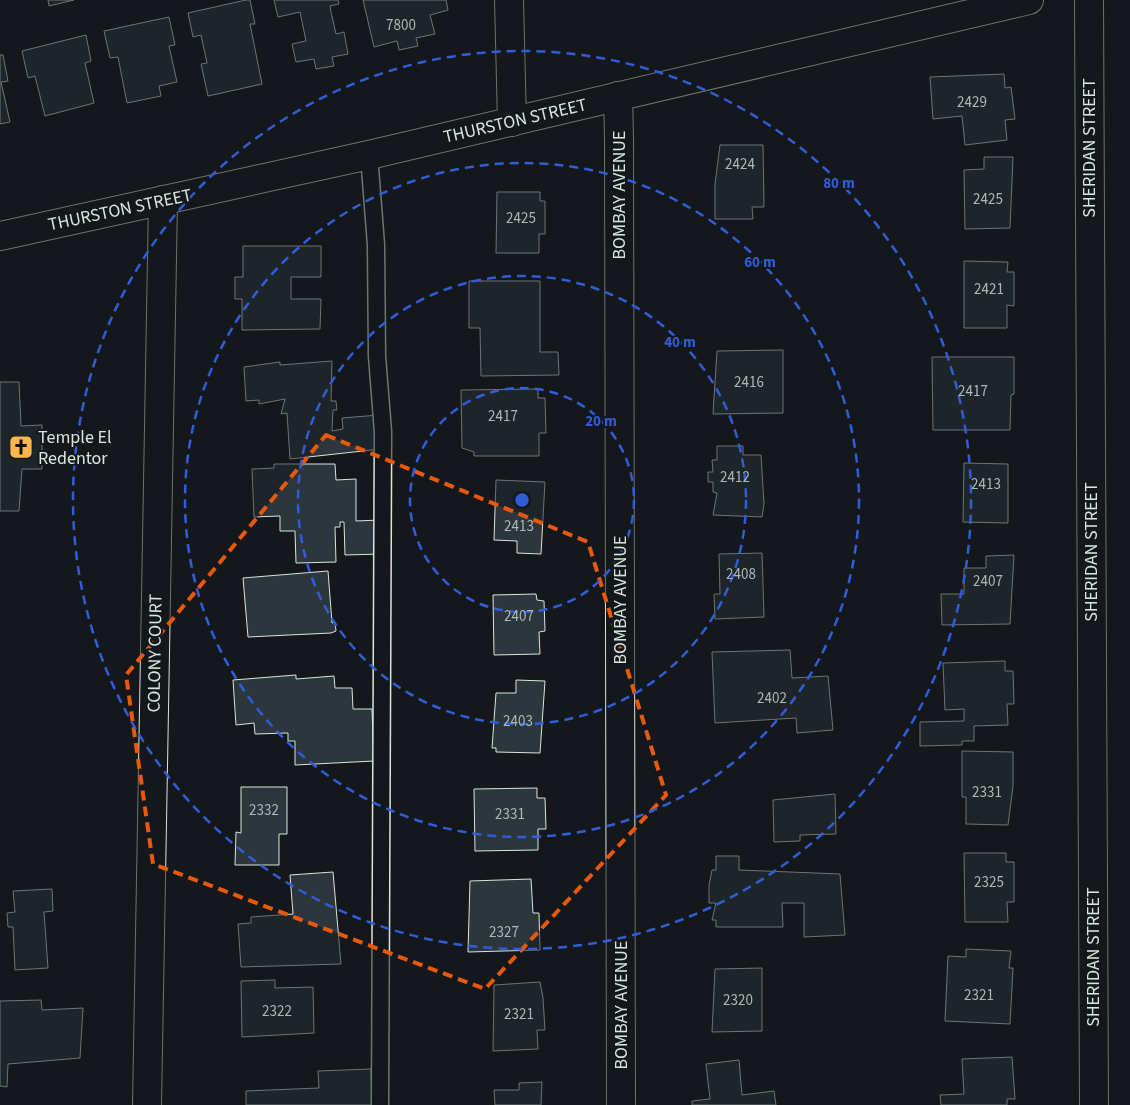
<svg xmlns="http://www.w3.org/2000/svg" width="1130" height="1105" viewBox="0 0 1130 1105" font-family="'Source Sans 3',sans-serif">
<rect width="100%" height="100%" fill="#14181c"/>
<!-- building -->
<g fill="#2c363c" stroke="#d8e6dc">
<polygon points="48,0 74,0 49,6"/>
<polygon points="246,0 250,0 255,24 250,24 262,84 208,96 201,64 207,63 201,35 193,37 188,13"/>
<polygon points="274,0 338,0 339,4 330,6 331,12 336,34 344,32 348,54 332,57 334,66 316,69 314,59 296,62 292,44 306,41 300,12 278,17"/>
<polygon points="363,0 446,0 448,10 430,15 435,34 416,38 418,46 399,50 397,41 374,47"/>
<polygon points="169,17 175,45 169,46 177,82 159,86 161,96 127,103 118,57 110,58 104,31"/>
<polygon points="86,35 91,61 85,63 94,103 45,116 35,76 28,78 22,51"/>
<polygon points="0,55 3,55 8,81 1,82 10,122 0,124"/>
<polygon points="1004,74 1005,88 1011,87 1015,119 1005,120 1007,140 965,145 962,116 933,119 930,77"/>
<polygon points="720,145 763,145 764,207 752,207 753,219 715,219 715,184"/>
<polygon points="984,157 1013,157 1010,228 965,229 964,170 984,169"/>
<polygon points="497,192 540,192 540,201 545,201 545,234 539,234 539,253 496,253"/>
<polygon points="243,246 321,246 321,277 291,277 291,299 321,299 320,329 242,330 242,299 235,299 235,277 243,277"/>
<polygon points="964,261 1008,262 1007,272 1014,272 1014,306 1007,305 1007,328 964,328"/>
<polygon points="469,281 540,281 540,352 558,352 559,375 481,376 480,328 469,328"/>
<polygon points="783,350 783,413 713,414 717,351"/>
<polygon points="932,357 1014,357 1014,394 1011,395 1010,430 933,430"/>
<polygon points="332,361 331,401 336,401 337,410 333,410 332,431 343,429 342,418 379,415 381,449 290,459 287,413 281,414 285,399 259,404 259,400 246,401 244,367 280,362 280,365"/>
<polygon points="0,382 19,382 21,426 42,425 42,469 22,469 19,511 0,511"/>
<polygon points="538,389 538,398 545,398 546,433 539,433 539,456 474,456 474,452 462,448 461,390"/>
<polygon points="717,446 743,446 743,455 761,455 764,504 762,517 713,515 717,493 713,492 713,482 708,482 708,472 713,472 712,460 717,460"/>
<polygon points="964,463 1008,464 1008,523 963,522"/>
<polygon points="274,464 335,464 336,480 356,479 356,521 380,520 381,554 345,555 344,522 340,522 340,527 335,527 336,562 296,563 295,531 280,531 280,516 254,517 252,469 274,468"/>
<polygon points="496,480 545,482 541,554 517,553 517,541 494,540"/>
<polygon points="762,553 764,617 715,619 714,594 720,594 719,554"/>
<polygon points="1014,555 1010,624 942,625 941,594 964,594 964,568 986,568 986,556"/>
<polygon points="328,571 332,623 335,622 336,631 331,633 248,637 243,578"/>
<polygon points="536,594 537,600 544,601 545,631 539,632 540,654 494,655 493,595"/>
<polygon points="790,650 792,678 828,676 833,730 797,733 796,718 715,723 712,652"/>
<polygon points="1005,661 1005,671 1013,671 1014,704 1007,704 1008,725 974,726 974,741 962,741 962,745 920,746 920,722 964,721 964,709 945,710 943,663"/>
<polygon points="296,675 296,679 334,676 335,688 352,688 353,709 372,709 374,761 295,765 295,741 288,741 288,733 255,734 254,723 236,725 233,680"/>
<polygon points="516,680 545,681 540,753 496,752 496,748 492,748 496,693 516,693"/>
<polygon points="962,751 1013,752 1013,786 1008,825 966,824 966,797 962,797"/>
<polygon points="241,787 287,787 287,834 279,834 279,865 235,865 236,832 241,833"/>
<polygon points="537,788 537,798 545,798 546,829 538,829 538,850 475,851 474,789"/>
<polygon points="835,794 836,834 800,835 800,841 774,842 773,800"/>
<polygon points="964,853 1006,853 1006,862 1014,862 1014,902 1007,902 1008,922 965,922"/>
<polygon points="716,856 739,856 739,870 840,874 845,935 804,937 804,903 782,903 783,927 716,927 716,920 712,920 716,903 709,903 709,885 712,870 716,870"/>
<polygon points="333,872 341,964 241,967 238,924 251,923 251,917 293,914 290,875"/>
<polygon points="531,879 533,913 539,913 540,950 468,952 470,881"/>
<polygon points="52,889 53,911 44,912 48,968 15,970 13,927 8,927 7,913 15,912 13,891"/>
<polygon points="966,949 1011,951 1009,968 1013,968 1010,1024 945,1021 948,956 966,957"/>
<polygon points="762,968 762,1031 712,1032 715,969"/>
<polygon points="275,980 275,988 313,987 314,1033 242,1037 241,981"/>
<polygon points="540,982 543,998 545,1030 537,1030 538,1049 493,1051 494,985"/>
<polygon points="41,1000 42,1010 83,1008 80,1058 8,1064 7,1087 0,1086 0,1001"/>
<polygon points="1012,1057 1015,1099 1007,1099 1007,1105 941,1105 940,1095 964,1094 962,1059"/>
<polygon points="739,1060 742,1095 774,1091 776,1105 692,1105 692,1101 710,1099 706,1064"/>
<polygon points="371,1069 372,1105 246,1105 246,1091 319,1088 318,1071"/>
<polygon points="542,1082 541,1105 495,1105 494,1090 519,1090 519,1083"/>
</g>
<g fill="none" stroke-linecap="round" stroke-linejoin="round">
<!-- lane casing -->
<g stroke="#d8e6dc" stroke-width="19">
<polyline id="lane" points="369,155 376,245 377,356 383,432 380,1105"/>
</g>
<!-- street casing -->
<g stroke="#d8e6dc" stroke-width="30">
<g id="street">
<polyline points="509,0 512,122"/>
<polyline points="1089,0 1094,1105"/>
<polyline points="618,96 619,138 621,1105"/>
<polyline points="147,1105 163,200"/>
</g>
</g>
<!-- secondary casing -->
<g stroke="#d8e6dc" stroke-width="30">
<polyline id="secondary" points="0,236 369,155 1029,0"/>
</g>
<!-- lane -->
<use href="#lane" stroke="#14181c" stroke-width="16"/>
<!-- street -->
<use href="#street" stroke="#14181c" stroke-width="28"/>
<!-- secondary -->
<use href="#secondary" stroke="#14181c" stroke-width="28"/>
</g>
<!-- marked area -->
<path d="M0 0H1130V1105H0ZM326 435 588 542 666 795 485 989 153 864 126 675Z" fill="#14181c" fill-opacity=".55" fill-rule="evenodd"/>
<path fill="none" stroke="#e8590c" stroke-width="4" stroke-dasharray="10 6" stroke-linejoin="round" d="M326 435 588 542 666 795 485 989 153 864 126 675Z"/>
<!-- distance rings -->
<g fill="none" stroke="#305dd8" stroke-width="2.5" stroke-dasharray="9 6">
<circle cx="522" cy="500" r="112"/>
<circle cx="522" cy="500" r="224"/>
<circle cx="522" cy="500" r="337"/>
<circle cx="522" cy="500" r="449"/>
</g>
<!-- icons -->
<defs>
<g id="church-square" transform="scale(1.25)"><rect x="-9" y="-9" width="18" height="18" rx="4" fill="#ffb74d" stroke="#14181c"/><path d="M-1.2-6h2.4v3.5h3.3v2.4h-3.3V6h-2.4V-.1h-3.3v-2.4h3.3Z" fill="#111"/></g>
</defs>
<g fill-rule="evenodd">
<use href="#church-square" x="21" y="447"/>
</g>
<g text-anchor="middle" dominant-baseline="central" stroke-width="4" stroke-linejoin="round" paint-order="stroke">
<!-- number labels -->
<g font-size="15" fill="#adbab4">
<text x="401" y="25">7800</text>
<text x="972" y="102">2429</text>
<text x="740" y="164">2424</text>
<text x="988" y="199">2425</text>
<text x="521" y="218">2425</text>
<text x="989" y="289">2421</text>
<text x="749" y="382">2416</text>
<text x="973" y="391">2417</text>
<text x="503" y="416">2417</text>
<text x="735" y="477">2412</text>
<text x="986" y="484">2413</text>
<text x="519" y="526">2413</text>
<text x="741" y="574">2408</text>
<text x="988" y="581">2407</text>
<text x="519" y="616">2407</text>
<text x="772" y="698">2402</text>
<text x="518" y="721">2403</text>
<text x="987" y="792">2331</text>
<text x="264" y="810">2332</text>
<text x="510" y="814">2331</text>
<text x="989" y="882">2325</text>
<text x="504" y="932">2327</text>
<text x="979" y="995">2321</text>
<text x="738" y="1000">2320</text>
<text x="277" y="1011">2322</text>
<text x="519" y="1014">2321</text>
</g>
<!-- street labels -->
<g font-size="18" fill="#d8e6dc" stroke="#14181c">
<text transform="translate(515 121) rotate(-13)">THURSTON STREET</text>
<text transform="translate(1089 148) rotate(-90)">SHERIDAN STREET</text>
<text transform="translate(619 195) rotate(-90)">BOMBAY AVENUE</text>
<text transform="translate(120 210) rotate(-12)">THURSTON STREET</text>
<text transform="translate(1091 552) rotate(-90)">SHERIDAN STREET</text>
<text transform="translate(620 600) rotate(-90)">BOMBAY AVENUE</text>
<text transform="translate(155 653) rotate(-89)">COLONY COURT</text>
<text transform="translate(1093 957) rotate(-90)">SHERIDAN STREET</text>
<text transform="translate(621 1005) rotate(-90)">BOMBAY AVENUE</text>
</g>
<!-- poi labels -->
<g font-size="18" fill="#d8e6dc" stroke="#14181c" text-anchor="start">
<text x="38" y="437">Temple El<tspan x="38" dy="21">Redentor</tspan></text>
</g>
</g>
<circle cx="522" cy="500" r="8" fill="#305dd8" stroke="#14181c" stroke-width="2.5"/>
<g font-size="15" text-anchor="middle" font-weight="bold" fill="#305dd8" stroke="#14181c" stroke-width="4" stroke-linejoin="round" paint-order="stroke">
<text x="839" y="188">80 m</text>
<text x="760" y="267">60 m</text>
<text x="680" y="347">40 m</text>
<text x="601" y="426">20 m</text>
</g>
</svg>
